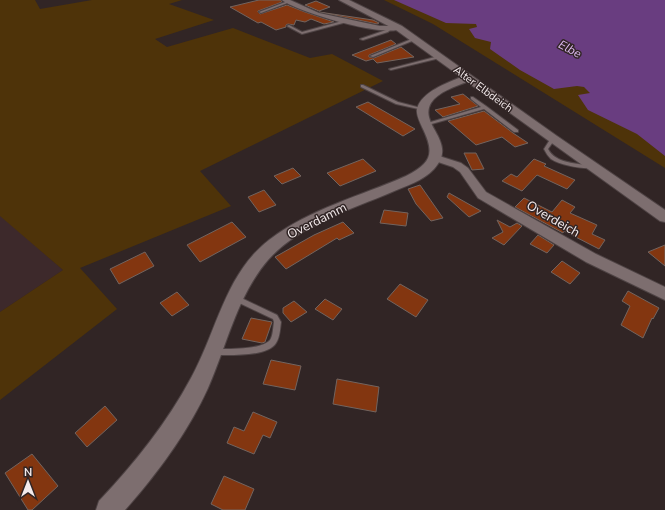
<svg xmlns="http://www.w3.org/2000/svg" width="665" height="510" viewBox="0 0 665 510" font-family="'Nunito Sans',sans-serif">
<rect width="100%" height="100%" fill="#312525"/>
<!-- built -->
<polygon fill="#3d292b" points="1,215 63,270 0,312 0,216"/>
<!-- green -->
<g fill="#4e3309">
<polygon points="0,0 35,0 40,9 92,0 182,0 169,4 214,20 155,39 167,47 233,28 310,58 332,54 383,81 200,171 231,206 80,268 117,309 0,400 0,312 63,270 0,216"/>
<polygon points="384,0 573,0 665,38 665,168 433,24"/>
</g>
<!-- water -->
<polygon fill="#693d80" points="394,0 665,0 665,156 637,134 588,110 578,95 590,93 584,87 577,86 554,89 520,70 490,49 491,42 475,38 469,29 477,27 476,24 446,23"/>
<!-- building -->
<g fill="#833610" stroke="#72645f">
<polygon points="259,0 281,0 282,2 258,11 258,12 260,14 287,5 305,12 334,22 324,24 311,19 305,22 296,20 294,25 288,24 286,25 286,27 276,30 261,22 258,23 230,7"/>
<polygon points="316,1 330,7 319,11 305,5"/>
<polygon points="319,12 373,20 379,23 377,24"/>
<polygon points="391,40 396,44 369,55 369,57 374,58 401,47 414,57 377,63 373,59 366,61 352,55"/>
<polygon points="463,94 478,106 443,117 435,110 460,104 451,97"/>
<polygon points="368,102 415,129 403,136 356,107"/>
<polygon points="484,111 513,133 528,143 515,147 502,137 476,145 448,121"/>
<polygon points="464,153 476,153 484,169 472,170"/>
<polygon points="363,159 376,171 340,186 327,173"/>
<polygon points="534,159 546,164 544,166 575,180 567,189 537,175 522,191 502,181 511,174 517,177"/>
<polygon points="293,168 301,176 282,184 274,176"/>
<polygon points="420,185 443,218 431,221 416,204 408,189"/>
<polygon points="264,190 276,205 259,212 248,197"/>
<polygon points="449,193 481,211 469,217 447,197"/>
<polygon points="524,198 552,212 562,200 575,207 570,213 597,225 592,234 605,240 599,249 564,231 563,233 515,207"/>
<polygon points="384,210 408,213 406,226 380,223"/>
<polygon points="497,220 510,227 517,223 522,226 504,245 492,238 503,232"/>
<polygon points="232,222 246,237 200,262 187,245"/>
<polygon points="343,222 354,233 339,240 337,238 286,269 275,257 314,235"/>
<polygon points="538,235 554,245 547,253 530,244"/>
<polygon points="665,245 665,266 648,252"/>
<polygon points="145,252 154,266 119,284 110,269"/>
<polygon points="562,261 580,273 570,284 551,272"/>
<polygon points="400,284 428,300 416,317 387,299"/>
<polygon points="628,291 659,308 653,319 652,318 643,338 621,325 630,306 622,301"/>
<polygon points="177,292 189,305 172,316 160,303"/>
<polygon points="325,299 342,309 333,320 315,309"/>
<polygon points="294,301 307,312 291,322 283,313 283,308"/>
<polygon points="251,318 272,322 265,342 262,343 242,339"/>
<polygon points="271,360 301,366 295,390 263,384"/>
<polygon points="337,379 379,387 376,412 333,404"/>
<polygon points="105,406 117,420 87,447 75,433"/>
<polygon points="253,412 277,422 270,438 263,435 254,454 227,443 234,427 244,431"/>
<polygon points="32,454 58,486 32,510 28,510 5,473"/>
<polygon points="224,476 254,489 245,510 223,510 211,504"/>
</g>
<g fill="none" stroke-linecap="round" stroke-linejoin="round">
<!-- service casing -->
<g stroke="#4e4344" stroke-width="2">
<g id="service">
<polygon points="288,1 290,2 261,13 259,12"/>
<polygon points="346,20 347,22 302,34 287,26 289,25 302,32"/>
<polygon points="389,27 392,28 388,32 363,40 360,39 386,30"/>
<polygon points="414,38 417,39 373,57 370,56"/>
<polygon points="439,56 440,56 440,58 391,70 389,69"/>
<polygon points="361,85 363,85 398,102 425,109 423,110 396,104 361,87"/>
<polygon points="471,97 473,97 486,106 518,130 518,132 514,132 484,109 428,125 424,124 481,107 471,99"/>
<path d="M551 138H555V139L548 149C556 164 577 163 592 166V168C581 169 560 165 551 159 548 156 546 153 544 149Z"/>
<path d="M235 295 277 315 281 322C280 329 280 337 276 343 268 357 229 355 215 355L212 354 211 352 212 350 215 349C227 349 262 350 270 340 273 336 273 328 274 322L273 319 233 300 232 298 233 296Z"/>
</g>
</g>
<!-- minor casing -->
<g stroke="#4e4344" stroke-width="2">
<g id="minor">
<path d="M282 0H290L319 13 333 16 380 26H399L402 28C388 39 297 12 282 0Z"/>
<polygon points="436,155 461,163 468,168 486,192 596,254 665,287 665,300 586,262 478,198 460,172 453,167 432,160 431,158 432,156"/>
</g>
</g>
<!-- tertiary casing -->
<g stroke="#4e4344" stroke-width="2">
<path id="tertiary" d="M339 0H349L402 26 557 136 665 210V222L660 221 467 82C456 86 438 92 431 103 418 125 459 142 434 169 423 181 406 186 392 192 350 210 299 225 268 260 237 296 227 345 208 388 188 432 157 474 125 510H96L99 501C134 464 167 423 191 378 217 331 225 274 269 240 309 209 361 196 406 176 432 163 435 153 422 127 420 122 416 115 417 109 421 92 447 83 461 77L396 30Z"/>
</g>
<!-- service -->
<use href="#service" fill="#7d6e6f" fill-rule="evenodd"/>
<!-- minor -->
<use href="#minor" fill="#7d6e6f" fill-rule="evenodd"/>
<!-- tertiary -->
<use href="#tertiary" fill="#7d6e6f" fill-rule="evenodd"/>
</g>
<g text-anchor="middle" dominant-baseline="central" stroke-width="3" stroke-linejoin="round" paint-order="stroke">
<!-- far-street labels -->
<g font-size="11" fill="#f4ebec" stroke="#312525">
<text transform="translate(483 89) rotate(36)">Alter Elbdeich</text>
</g>
<!-- far-water labels -->
<g font-size="12" font-style="italic" fill="#e2bdf6" stroke="#312525">
<text transform="translate(570 49) rotate(28)">Elbe</text>
</g>
<!-- street labels -->
<g font-size="13" fill="#f4ebec" stroke="#312525">
<text transform="translate(553 219) rotate(30)">Overdeich</text>
<text transform="translate(317 221) rotate(-27)">Overdamm</text>
</g>
</g>
<!-- north arrow -->
<g transform="translate(28 482)" stroke="#312525" stroke-width="3" paint-order="stroke">
<path d="M0-3L7 15L0 10L-7 15Z" fill="#f4ebec"/>
<text y="-6" font-size="11" font-weight="bold" text-anchor="middle" fill="#f4ebec">N</text>
</g>
</svg>
